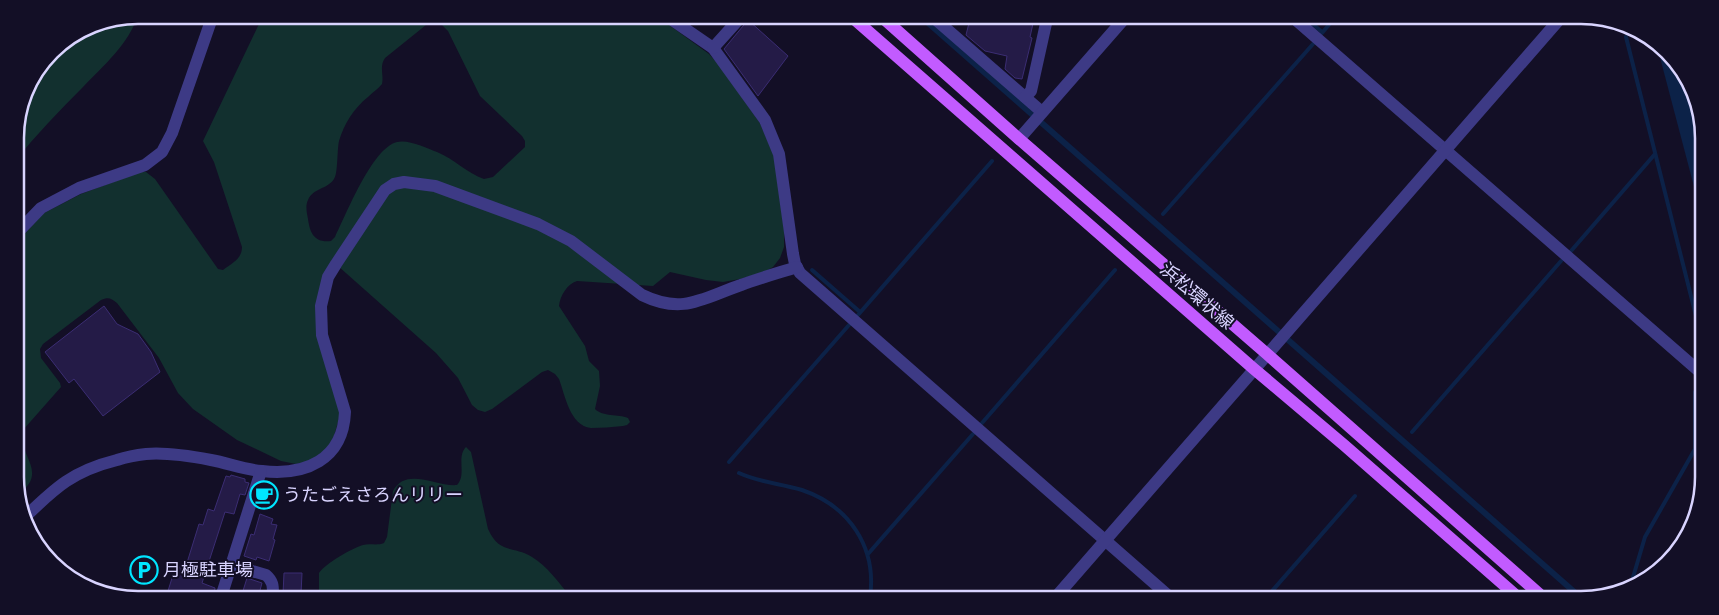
<svg xmlns="http://www.w3.org/2000/svg" width="1719" height="615" viewBox="0 0 1719 615" font-family="'Nunito Sans','Noto Sans JP',sans-serif">
<rect width="100%" height="100%" fill="#130f26"/>
<!-- green -->
<g fill="#12302f" fill-rule="evenodd">
<path d="M138 15C129 44 103 66 83 87 59 111 36 135 15 161V129L27 83 56 46 91 24Z"/>
<path d="M266 16 658 17 709 54 718 64 760 123 774 156 784 229V247L780 258 773 267 764 272 740 279 723 282 706 280 670 272 653 286 577 281C567 284 560 296 559 306L585 346 589 361 599 371 600 386 595 409C603 417 618 414 628 418L630 422 627 425 623 426C612 427 601 428 591 428 570 426 565 395 559 379L555 374 548 370 542 372 492 409 485 412 478 410 472 405 458 378 436 353 338 266 320 290 341 412 331 446 311 461 296 464 281 461 237 440 193 409 178 393 159 358 117 303C111 298 108 297 101 300L43 344 40 349 41 358 60 383 61 387 23 430C16 455 51 472 17 495L16 243 44 213 81 194 140 172H146L155 179 218 269 223 270C232 263 242 259 242 247L214 162 203 141 259 24ZM434 22 442 25 448 31 480 96 522 136 525 141V147L493 177 484 179C467 173 454 159 437 152 427 148 408 139 397 142 372 148 346 215 335 237L331 241C315 243 310 234 308 219 307 213 305 206 308 200 313 188 328 189 334 179 338 174 337 150 339 141 344 124 354 108 368 97 373 92 378 89 382 84 384 74 379 67 385 58L426 25Z"/>
<path d="M466 447 471 452 488 529C500 555 513 545 532 557 547 566 559 583 570 596L319 595V573C325 564 352 548 363 545 370 543 377 546 384 543L387 537 393 491C406 466 437 487 457 485 467 475 456 457 466 447Z"/>
</g>
<!-- water -->
<g fill="#0c2248">
<polygon points="918,18 927,18 1588,600 1579,600"/>
<polygon points="1657,46 1674,57 1703,121 1702,217"/>
<polygon points="1698,501 1698,517 1667,560 1677,537"/>
</g>
<g fill="none" stroke-linecap="round" stroke-linejoin="round">
<!-- stream -->
<g stroke="#0c2248" stroke-width="4">
<polyline points="1308,20 1322,32"/>
<polyline points="1322,33 1333,20"/>
<polyline points="1626,37 1700,332"/>
<polyline points="1163,214 1313,44"/>
<polyline points="1571,251 1655,154"/>
<polyline points="812,270 860,312"/>
<polyline points="858,315 992,161"/>
<polyline points="1699,353 1700,344"/>
<polyline points="982,423 1115,270"/>
<polyline points="1412,432 1561,261"/>
<polyline points="729,462 849,325"/>
<path d="M739 473C761 483 779 483 802 490 849 506 877 547 870 597"/>
<polyline points="868,554 973,434"/>
<polyline points="1631,584 1645,537 1695,449 1695,392"/>
<polyline points="1266,598 1355,496"/>
</g>
</g>
<!-- building -->
<g fill="#241b47" stroke="#3b2d73">
<polygon points="970,19 1034,19 1030,37 1032,38 1022,79 1015,78 1005,69 1007,56 985,51 966,35"/>
<polygon points="748,20 788,56 758,96 724,49"/>
<polygon points="104,306 117,324 138,334 151,352 160,372 103,416 74,379 69,383 45,352"/>
<polygon points="231,475 245,479 245,482 249,483 245,495 240,494 234,514 225,512 202,583 215,588 214,594 167,594 173,575 176,576 181,564 186,566 199,524 203,525 208,509 214,511 226,476 230,477"/>
<polygon points="260,514 273,519 271,524 277,525 273,539 275,540 269,561 257,557 256,560 244,556 251,534 254,535"/>
<polygon points="284,573 302,573 301,594 283,594"/>
<polygon points="247,578 262,583 259,594 242,594"/>
</g>
<g fill="none" stroke-linecap="round" stroke-linejoin="round">
<!-- minor -->
<g stroke="#3d3a85" stroke-width="12">
<polyline points="668,17 713,48 765,120 779,154 793,254 795,264 800,273 1171,598"/>
<polyline points="934,18 1042,112"/>
<polyline points="1296,20 1700,372"/>
<polyline points="713,48 740,18"/>
<polyline points="1025,97 1031,91 1047,19"/>
<polyline points="1019,139 1124,19"/>
<polyline points="16,234 41,208 79,188 145,165 162,152 172,133 213,15"/>
<path d="M25 517C56 487 73 471 117 460 126 457 136 455 146 454 167 452 190 456 211 460 228 463 245 470 262 471 305 476 343 460 345 412L322 335 321 306 328 277 336 264 385 190 394 184 404 182 435 186 538 224 571 241 642 295C683 315 703 298 741 285 760 278 778 273 797 267"/>
<path d="M231 565 266 575C273 581 273 586 273 594"/>
<polyline points="222,594 261,471"/>
<polyline points="1055,598 1558,21"/>
</g>
<!-- major -->
<g stroke="#c25bff" stroke-width="12">
<polyline points="853,18 1254,369 1344,445 1520,599"/>
<polyline points="883,18 1019,139 1267,354 1546,600"/>
</g>
</g>
<!-- icons -->
<defs>
<g id="cafe-ring" transform="scale(1.4375)"><circle r="9.5" fill="#130f26" stroke="#00e5ff" stroke-width="1.5"/><path d="M-5.5-4.5H6V0H3Q3 3.5 0 3.5H-2.5Q-5.5 3.5-5.5 0ZM3-3.2v2h1.7v-2ZM-6 4.5H4V6H-6Z" fill="#00e5ff"/></g>
<g id="parking-ring" transform="scale(1.4375)"><circle r="9.5" fill="#130f26" stroke="#00e5ff" stroke-width="1.5"/><path d="M-3.5-5.5H1a3.5 3.5 0 0 1 0 7H-1V5.5H-3.5ZM-1-3.4V-.6H.8a1.4 1.4 0 0 0 0-2.8Z" fill="#00e5ff"/></g>
</defs>
<g fill-rule="evenodd">
<use href="#cafe-ring" x="264" y="495"/>
<use href="#parking-ring" x="144" y="570"/>
</g>
<g text-anchor="middle" dominant-baseline="central" stroke-width="4" stroke-linejoin="round" paint-order="stroke">
<!-- street labels -->
<g font-size="18" fill="#d9d4ff" stroke="#130f26">
<text transform="translate(1197 296) rotate(41)">浜松環状線</text>
</g>
<!-- poi labels -->
<g font-size="18" fill="#d9d4ff" stroke="#130f26" text-anchor="start">
<text x="283" y="495">うたごえさろんリリー</text>
<text x="163" y="570">月極駐車場</text>
</g>
</g>
<!-- crop -->
<path d="M0 0H1719V615H0ZM138 24H1581A114 114 0 0 1 1695 138V477A114 114 0 0 1 1581 591H138A114 114 0 0 1 24 477V138A114 114 0 0 1 138 24Z" fill="#130f26" fill-rule="evenodd"/>
<path fill="none" stroke="#d9d4ff" stroke-width="2.5" d="M138 24H1581A114 114 0 0 1 1695 138V477A114 114 0 0 1 1581 591H138A114 114 0 0 1 24 477V138A114 114 0 0 1 138 24Z"/>
</svg>
